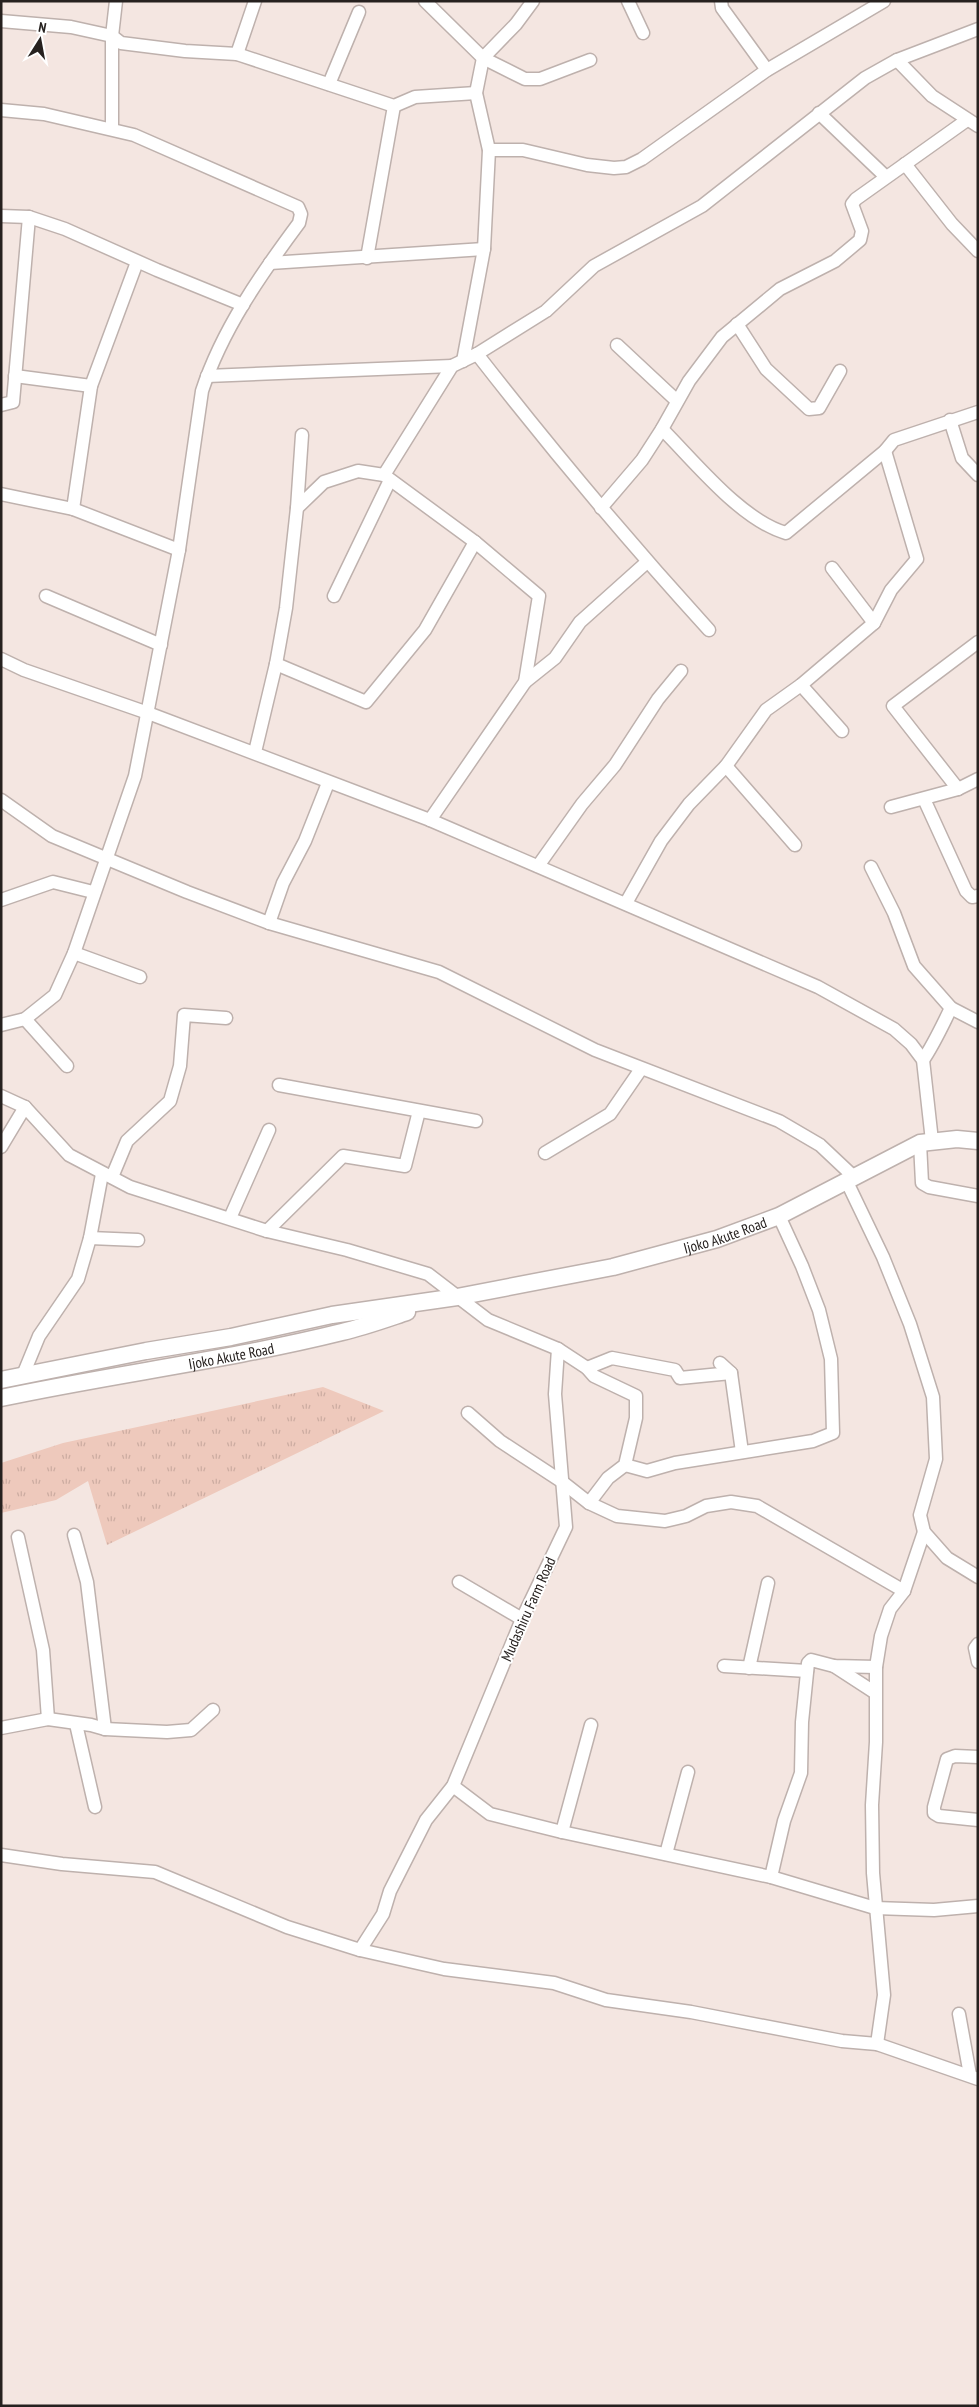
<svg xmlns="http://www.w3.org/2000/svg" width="979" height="2407" viewBox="0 0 979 2407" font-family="'PT Sans Narrow',sans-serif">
<defs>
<pattern id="grass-tufts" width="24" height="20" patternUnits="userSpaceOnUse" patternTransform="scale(1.25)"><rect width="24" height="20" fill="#eec9bc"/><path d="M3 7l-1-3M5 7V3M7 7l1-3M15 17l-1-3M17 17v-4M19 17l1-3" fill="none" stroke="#ccaca1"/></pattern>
</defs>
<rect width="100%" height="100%" fill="#f4e6e1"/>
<!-- grass -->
<polygon fill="url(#grass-tufts)" points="323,1387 384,1411 107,1545 88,1481 56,1500 1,1513 1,1463 63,1443"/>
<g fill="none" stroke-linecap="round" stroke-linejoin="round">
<!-- minor casing -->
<g stroke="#beb1ad" stroke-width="15">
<g id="minor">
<polyline points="425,1 483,58 525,79 540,79 590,60"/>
<polyline points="628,1 643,33"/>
<polyline points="721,1 722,8 767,70"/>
<polyline points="1,21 71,27 112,36 121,43 185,51 237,54 394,106 415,97 476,93"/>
<polyline points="237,54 255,1"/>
<polyline points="897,60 932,96 978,126"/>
<polyline points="329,84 359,12"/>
<path d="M1 110 44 114 134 135 298 207 301 214 299 223C261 274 222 330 202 391L179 550 135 776 74 953 55 995 25 1019 1 1025"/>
<polyline points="819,113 885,176"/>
<polyline points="112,128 112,36 116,1"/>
<polyline points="489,150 523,150 587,165 614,168 626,167 642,159 767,70 884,1"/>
<polyline points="905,164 952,224 978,251"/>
<polyline points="1,216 29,217 65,229 157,270 243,305"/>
<polyline points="367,258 394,106"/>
<polyline points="270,263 484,249"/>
<polyline points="737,324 766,369 809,409 819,408 840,371"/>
<polyline points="617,345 677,401"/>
<path d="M477 354C551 449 628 541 709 630"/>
<polyline points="463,361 484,249 489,150 476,93 483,58 516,24 533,1"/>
<polyline points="15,376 91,386"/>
<polyline points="207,376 452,366"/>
<polyline points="1,405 13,402 29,217"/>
<polyline points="950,420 962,458 978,475"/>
<path d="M662 429C696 463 741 520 786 533L885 451 894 440 978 412"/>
<polyline points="384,475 452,366 477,354 546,311 594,266 702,206 865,78 897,60 978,29"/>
<polyline points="1,494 73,509 179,550"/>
<polyline points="297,508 302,435"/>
<polyline points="601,508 642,460 662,429 689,381 722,337 780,289 835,261 860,240 862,231 852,204 856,199 967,120"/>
<polyline points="73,509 91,386 137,262"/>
<polyline points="832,568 874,623"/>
<polyline points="46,596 161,645"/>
<polyline points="334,596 390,480"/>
<polyline points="1,659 24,670 148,713 430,820 818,987 894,1029 911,1044 923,1060 932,1141"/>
<polyline points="276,664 366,702 425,630 475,542"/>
<polyline points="525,682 555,658 580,622 647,562"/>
<polyline points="801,685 842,731"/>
<polyline points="255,752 276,664 286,608 297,508 324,482 358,471 384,475 475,542 539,596 525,682 430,820"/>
<polyline points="726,766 795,845"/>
<polyline points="958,789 893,706 978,642"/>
<polyline points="924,799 966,891 972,897 978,896"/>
<polyline points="1,800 52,836 187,892 269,923 439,972 595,1050 779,1121 820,1145 854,1177"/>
<polyline points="891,807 958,789 978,779"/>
<polyline points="538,866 582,804 615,765 658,699 681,671"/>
<path d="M871 867 894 913 914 966 951 1008C942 1026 934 1044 923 1060"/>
<polyline points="1,900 53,882 93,892"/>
<polyline points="626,903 661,841 689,804 726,766 766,710 801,685 874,623 891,590 917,559 885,451"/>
<polyline points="269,923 283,883 305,841 328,783"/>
<polyline points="74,953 140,977"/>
<polyline points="951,1008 978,1022"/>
<polyline points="25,1019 67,1066"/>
<polyline points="279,1085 476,1121"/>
<polyline points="1,1096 25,1107 69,1155 130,1187 267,1231 347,1250 428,1274 488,1320 558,1349 555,1394 566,1527 522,1619 453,1786 426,1820 390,1891 383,1914 360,1950"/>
<polyline points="920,1143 922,1183 929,1187 978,1196"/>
<polyline points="1,1147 25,1107"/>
<polyline points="545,1153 610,1114 641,1069"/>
<polyline points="112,1177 127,1141 170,1101 180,1066 184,1015 226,1018"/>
<polyline points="847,1182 883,1257 910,1324 933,1397 936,1459 920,1515 924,1532 947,1558 978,1577"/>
<polyline points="230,1218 269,1130"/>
<polyline points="267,1231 343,1156 405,1166 419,1111"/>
<polyline points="90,1238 138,1240"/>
<polyline points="558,1349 587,1368 594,1376 636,1396 636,1418 625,1465 608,1478 589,1503"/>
<polyline points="720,1363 731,1373 742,1452"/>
<polyline points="587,1368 612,1358 675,1370 680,1378 731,1373"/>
<polyline points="23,1375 39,1336 78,1279 90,1238 102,1174"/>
<polyline points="468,1413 500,1441 561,1481 589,1503 617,1516 665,1521 686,1516 706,1506 731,1502 757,1506 904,1591"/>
<polyline points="625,1465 647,1471 675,1463 813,1441 833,1433 831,1359 819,1310 802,1266 779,1216"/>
<polyline points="74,1535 87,1582 105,1729"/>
<polyline points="18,1537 43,1650 48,1719"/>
<polyline points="459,1582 522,1619"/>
<polyline points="978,1644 975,1648 978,1662"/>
<polyline points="724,1666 807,1671"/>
<polyline points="834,1666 874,1692"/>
<polyline points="749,1668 768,1583"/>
<polyline points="76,1724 95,1807"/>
<polyline points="1,1728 48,1719 91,1725 105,1729 167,1732 191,1730 213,1710"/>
<polyline points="978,1757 955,1756 947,1759 934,1807 934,1813 939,1816 978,1820"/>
<polyline points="453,1786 490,1814 562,1832 771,1877 875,1908 934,1910 978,1906"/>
<polyline points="562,1832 591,1725"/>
<polyline points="666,1854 688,1772"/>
<polyline points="1,1855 62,1864 155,1872 287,1927 360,1950 444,1969 554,1983 606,2000 691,2012 842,2041 877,2044 978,2079"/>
<polyline points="771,1877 784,1821 801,1773 802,1722 808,1663 811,1660 834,1666 876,1667"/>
<polyline points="959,2014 970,2075"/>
<polyline points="877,2044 884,1995 873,1873 872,1805 876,1742 876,1667 881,1636 890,1609 904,1591 924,1532"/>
</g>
</g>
<!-- major casing -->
<g stroke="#beb1ad" stroke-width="19">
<g id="major">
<path id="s1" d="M1 1380 146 1351 231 1337 332 1315 457 1297 613 1267 717 1239 779 1216 920 1143 957 1139 978 1141"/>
<path id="s2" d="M1 1398C114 1374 229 1360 342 1332 364 1327 386 1319 407 1312"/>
</g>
</g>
<!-- minor -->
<use href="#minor" stroke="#fff" stroke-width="12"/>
<!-- major -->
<use href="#major" stroke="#fff" stroke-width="16"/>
</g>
<g text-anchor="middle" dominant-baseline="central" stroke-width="4" stroke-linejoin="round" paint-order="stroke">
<!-- street labels -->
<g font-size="15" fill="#26211f" stroke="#fff">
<text stroke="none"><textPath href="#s1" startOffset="739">Ijoko Akute Road</textPath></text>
<text stroke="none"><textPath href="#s2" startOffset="234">Ijoko Akute Road</textPath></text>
<text transform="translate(528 1609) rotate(-66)">Mudashiru Farm Road</text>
</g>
</g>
<!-- border -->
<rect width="979" height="2407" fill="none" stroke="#26211f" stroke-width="5"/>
<!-- north arrow -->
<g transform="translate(40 40) rotate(11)" stroke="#ffffff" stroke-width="4" paint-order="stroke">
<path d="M0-4L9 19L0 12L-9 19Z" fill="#26211f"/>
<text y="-8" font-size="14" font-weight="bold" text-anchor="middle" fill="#26211f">N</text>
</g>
</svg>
